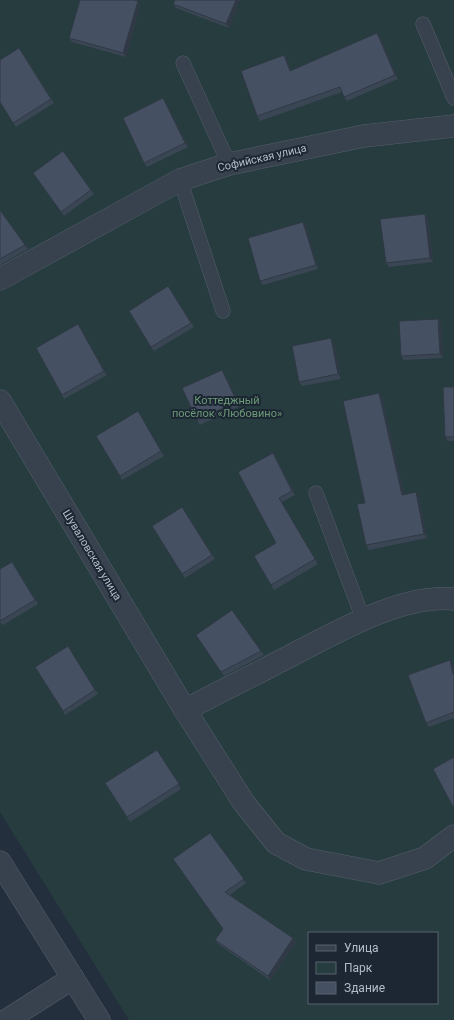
<svg xmlns="http://www.w3.org/2000/svg" width="454" height="1020" viewBox="0 0 454 1020" font-family="Roboto,sans-serif">
<rect width="100%" height="100%" fill="#242f3e"/>
<!-- green -->
<path fill="#263c3f" fill-rule="evenodd" d="M0 0H454V1020H129L0 812ZM309 933H437V1003H309Z"/>
<g fill="none" stroke-linecap="round" stroke-linejoin="round">
<!-- service casing -->
<g stroke="#565f6c" stroke-width="15">
<g id="service">
<polyline points="423,24 454,98"/>
<polyline points="183,63 229,164"/>
<polyline points="180,180 223,311"/>
<polyline points="316,493 363,619"/>
</g>
</g>
<!-- minor casing -->
<g stroke="#565f6c" stroke-width="23">
<g id="minor">
<polyline points="0,279 180,180 229,164 364,136 454,126"/>
<polyline points="0,401 185,710 244,803 276,843 306,859 379,873 425,858 454,836"/>
<path d="M185 710C221 691 258 673 294 654 339 631 402 594 454 599"/>
<polyline points="0,862 99,1020"/>
<polyline points="7,1020 73,978"/>
</g>
</g>
<!-- service -->
<use href="#service" stroke="#38414e" stroke-width="14"/>
<!-- minor -->
<use href="#minor" stroke="#38414e" stroke-width="22"/>
</g>
<!-- wall -->
<g fill="#3b4654">
<polygon points="175,0 240,0 229,28 176,8 173,4"/>
<polygon points="138,1 140,5 126,57 72,42 69,38"/>
<polygon points="380,37 398,79 347,101 344,97 342,92 260,121 257,116 284,55 287,59 291,70"/>
<polygon points="22,52 54,103 16,127 0,102"/>
<polygon points="166,103 188,147 147,167 144,163"/>
<polygon points="63,151 94,194 64,216 33,173"/>
<polygon points="0,210 28,249 0,265"/>
<polygon points="425,214 428,218 433,262 389,267 386,263"/>
<polygon points="303,222 306,226 318,269 263,285 260,281"/>
<polygon points="168,286 194,327 154,351 151,347"/>
<polygon points="438,319 441,323 443,358 404,360 401,356"/>
<polygon points="81,329 107,375 64,399 62,395"/>
<polygon points="334,342 341,379 302,386 299,382"/>
<polygon points="225,374 240,406 200,425 197,420"/>
<polygon points="454,387 454,441 448,441 445,437"/>
<polygon points="382,397 404,495 419,496 427,538 369,550 366,545 365,503"/>
<polygon points="138,411 164,456 122,480 120,476"/>
<polygon points="276,458 295,495 282,502 318,564 274,590 271,585 276,543"/>
<polygon points="182,507 215,559 185,578 182,574"/>
<polygon points="12,562 38,604 3,625 0,622 0,569"/>
<polygon points="232,610 264,655 224,676 196,635"/>
<polygon points="70,651 98,694 65,715 63,711"/>
<polygon points="450,660 453,664 454,669 454,718 429,727 426,723"/>
<polygon points="157,750 181,789 130,822 105,783"/>
<polygon points="210,833 246,883 230,895 293,938 296,942 270,980 218,944 215,940 223,929"/>
</g>
<!-- shaded-wall -->
<g fill="#303945">
<polygon points="236,0 240,0 229,28 226,24"/>
<polygon points="138,1 140,5 126,57 123,53"/>
<polygon points="377,33 380,37 398,79 395,75"/>
<polygon points="284,55 287,59 292,75 290,71"/>
<polygon points="163,98 166,103 188,147 185,143"/>
<polygon points="425,214 428,218 433,262 430,258"/>
<polygon points="303,222 306,226 318,269 316,265"/>
<polygon points="438,319 441,323 443,358 440,354"/>
<polygon points="78,324 81,329 107,375 104,371"/>
<polygon points="331,338 334,342 341,379 338,374"/>
<polygon points="222,370 225,374 240,406 237,402"/>
<polygon points="379,393 382,397 405,499 402,495"/>
<polygon points="138,411 141,415 164,456 161,451"/>
<polygon points="273,453 276,458 295,495 292,491"/>
<polygon points="416,492 419,496 427,538 424,534"/>
<polygon points="279,498 282,502 318,564 315,559"/>
<polygon points="450,660 453,664 454,669 454,676 453,674"/>
<polygon points="293,938 296,942 270,980 268,976"/>
</g>
<!-- building -->
<g fill="#455162" stroke="#303945">
<polygon points="80,0 134,0 138,1 123,53 69,38"/>
<polygon points="175,0 236,0 226,24 173,4"/>
<polygon points="377,33 395,75 344,97 340,87 257,116 241,71 284,55 290,71"/>
<polygon points="19,48 51,99 13,123 0,102 0,60"/>
<polygon points="163,98 185,143 144,163 123,118"/>
<polygon points="63,151 91,190 61,212 33,173"/>
<polygon points="0,210 25,245 0,259"/>
<polygon points="425,214 430,258 386,263 380,219"/>
<polygon points="303,222 316,265 260,281 248,238"/>
<polygon points="168,286 191,323 151,347 129,311"/>
<polygon points="438,319 440,354 401,356 399,321"/>
<polygon points="78,324 104,371 62,395 36,348"/>
<polygon points="331,338 338,374 299,382 292,346"/>
<polygon points="222,370 237,402 197,420 182,388"/>
<polygon points="443,387 454,387 454,437 445,437"/>
<polygon points="379,393 402,495 416,492 424,534 366,545 357,504 365,503 343,401"/>
<polygon points="138,411 161,451 120,476 96,436"/>
<polygon points="273,453 292,491 279,498 315,559 271,585 254,556 276,543 238,472"/>
<polygon points="182,507 212,555 182,574 152,526"/>
<polygon points="12,562 35,600 0,621 0,569"/>
<polygon points="232,610 261,651 221,672 196,635"/>
<polygon points="68,646 95,690 63,711 35,667"/>
<polygon points="450,660 453,674 454,674 454,712 426,723 408,675"/>
<polygon points="157,750 179,784 127,817 105,783"/>
<polygon points="454,757 454,806 453,807 433,769"/>
<polygon points="210,833 244,879 225,892 293,938 268,976 215,940 223,929 173,859"/>
</g>
<g text-anchor="middle" dominant-baseline="central" stroke-width="4" stroke-linejoin="round" paint-order="stroke">
<!-- street labels -->
<g font-size="11" fill="#b4bcc9" stroke="#1d2633">
<text transform="translate(262 158) rotate(-13)">Софийская улица</text>
<text transform="translate(92 555) rotate(59)">Шуваловская улица</text>
</g>
<!-- park labels -->
<g font-size="11" fill="#6b9a76" stroke="#1d2633">
<text x="227" y="400">Коттеджный<tspan x="227" dy="13">посёлок «Любовино»</tspan></text>
</g>
</g>
<!-- legend -->
<rect x="308" y="932" width="130" height="72" fill="#1d2633" stroke="#59626f"/>
<rect x="316" y="945" width="20" height="6" fill="#38414e" stroke="#59626f"/>
<text x="344" y="952" font-size="12" fill="#b4bcc9">Улица</text>
<rect x="316" y="962" width="20" height="12" fill="#263c3f" stroke="#59626f"/>
<text x="344" y="972" font-size="12" fill="#b4bcc9">Парк</text>
<rect x="316" y="982" width="20" height="12" fill="#455162" stroke="#59626f"/>
<text x="344" y="992" font-size="12" fill="#b4bcc9">Здание</text>
</svg>
